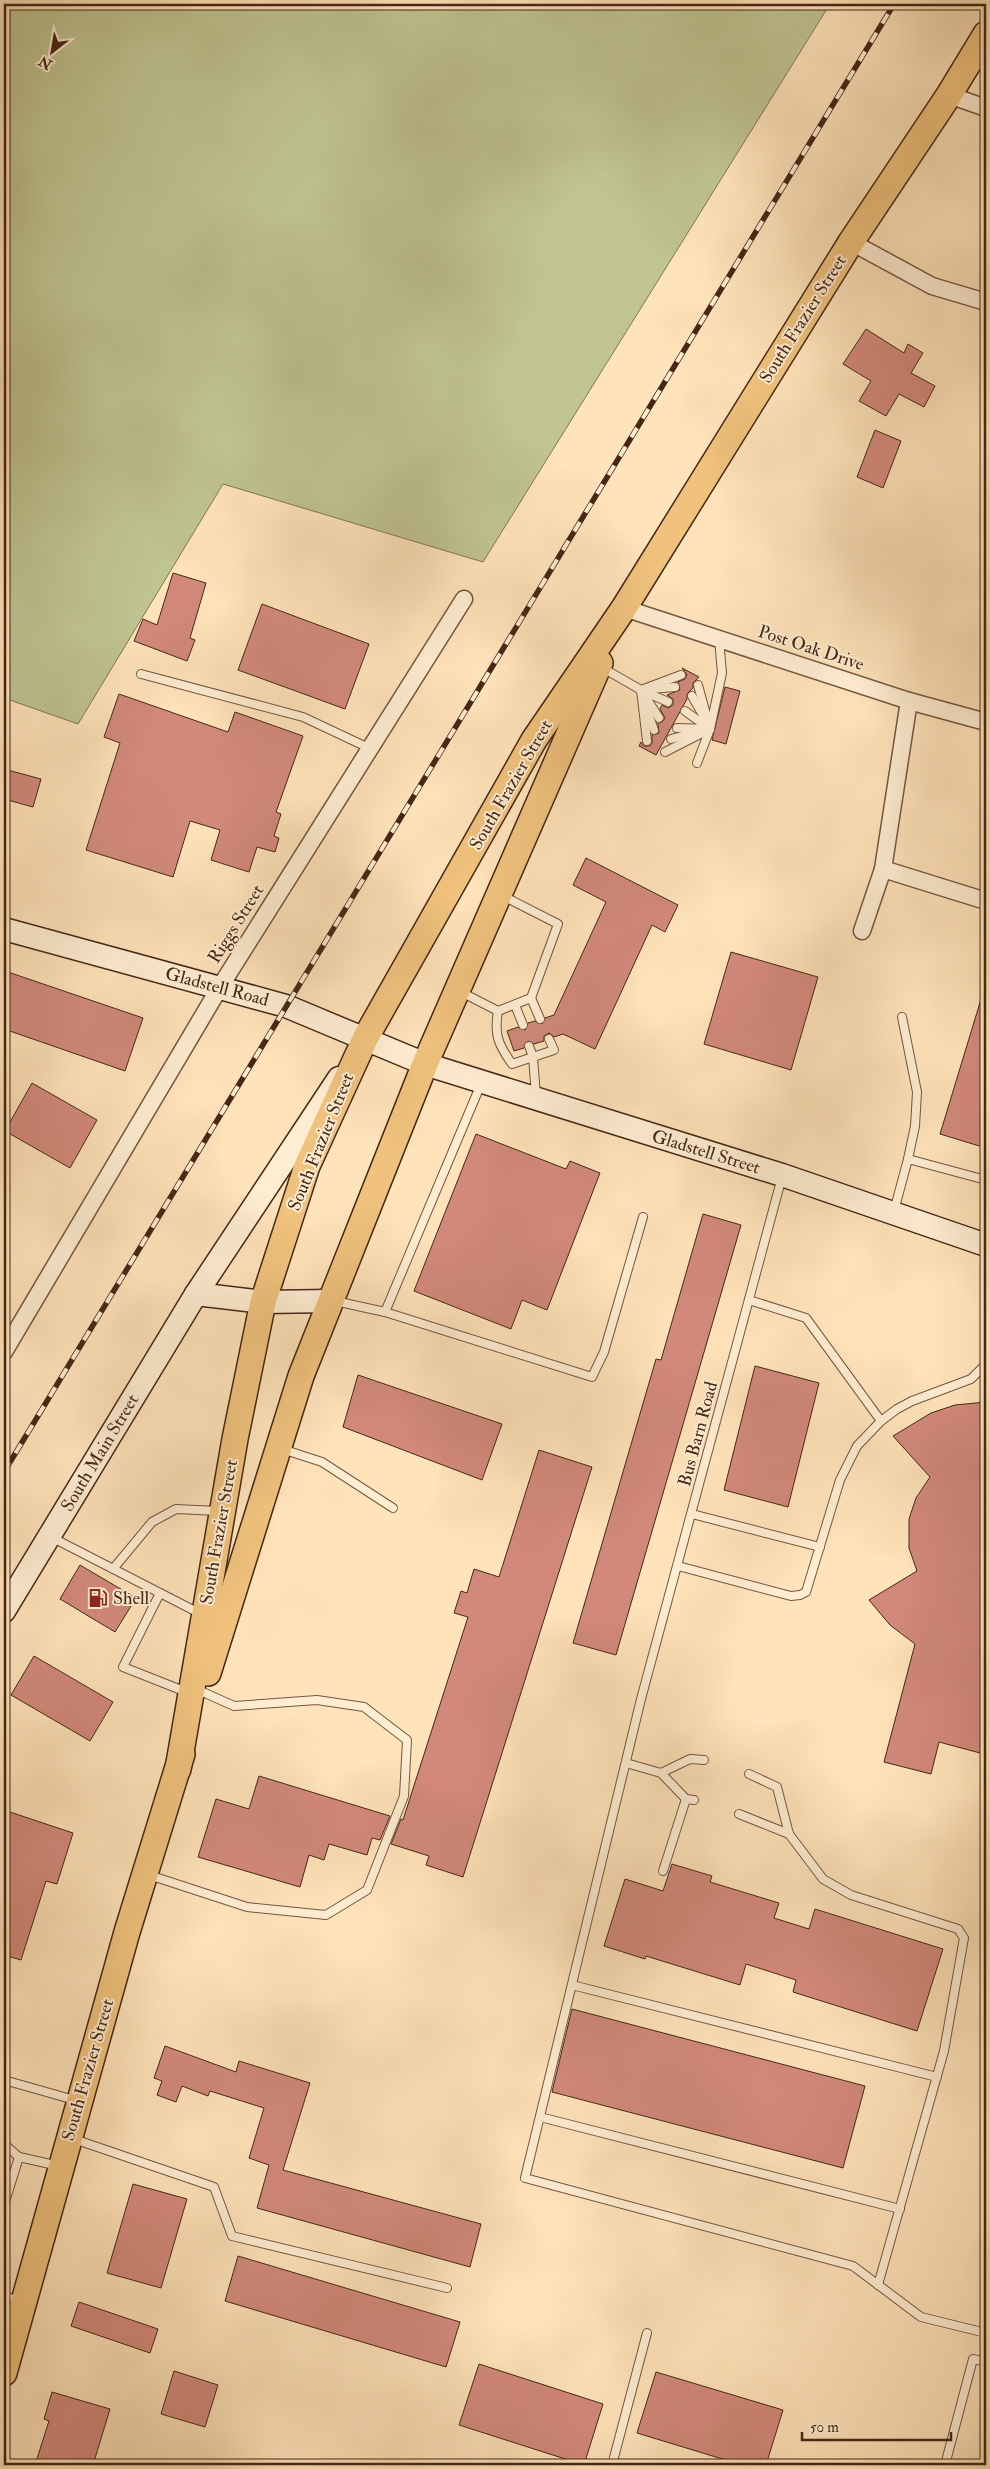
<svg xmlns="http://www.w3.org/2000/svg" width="990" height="2469" viewBox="0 0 990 2469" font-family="'IM FELL Double Pica',serif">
<rect width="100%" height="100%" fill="#ffe3ba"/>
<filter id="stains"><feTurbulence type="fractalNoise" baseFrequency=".004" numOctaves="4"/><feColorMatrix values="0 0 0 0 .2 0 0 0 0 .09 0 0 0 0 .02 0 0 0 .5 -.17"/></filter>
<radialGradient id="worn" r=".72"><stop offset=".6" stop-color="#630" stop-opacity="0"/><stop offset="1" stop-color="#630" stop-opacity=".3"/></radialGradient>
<!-- green -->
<polygon fill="#bfc491" stroke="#827654" points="4,4 830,4 483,562 223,484 78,724 4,698"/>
<!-- building -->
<g fill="#d2897b" stroke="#442716">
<polygon points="866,329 904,353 908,344 923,353 911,373 935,386 924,407 899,394 886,416 859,401 871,381 843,364"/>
<polygon points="875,430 901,441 883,488 857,477"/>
<polygon points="173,573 206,583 190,638 195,640 187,661 134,641 143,619 157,625"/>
<polygon points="262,604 369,644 345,709 238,670"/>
<polygon points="682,668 699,677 693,683 693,688 687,694 687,699 656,755 639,746 641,742 644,746 650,746 652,743 652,735 659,733 658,723 662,722 665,718 660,709 662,705 668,708 673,705 673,699 667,695 680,690 678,682 685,679 687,675"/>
<polygon points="725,687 740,691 726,744 712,740"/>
<polygon points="119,694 228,732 235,712 303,736 276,812 281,814 274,836 279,838 275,852 257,847 249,872 211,860 220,830 190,821 173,877 86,850 120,743 104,737"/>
<polygon points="4,769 41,779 33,807 4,799"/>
<polygon points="586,858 678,905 665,932 652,925 595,1049 563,1034 554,1037 549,1033 544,1036 544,1041 534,1044 528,1041 524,1048 514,1051 507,1031 518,1027 525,1030 528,1023 535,1021 542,1024 545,1018 554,1015 606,902 573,885"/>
<polygon points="731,952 818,977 791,1070 704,1044"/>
<polygon points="8,972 143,1018 125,1071 4,1029 4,986"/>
<polygon points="982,996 986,996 986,1148 940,1134"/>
<polygon points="32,1083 97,1120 70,1168 5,1131"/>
<polygon points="476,1134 566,1169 570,1161 600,1173 547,1310 522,1300 511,1329 414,1291"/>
<polygon points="703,1214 741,1225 616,1655 573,1643 656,1359 661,1360"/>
<polygon points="755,1366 819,1383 788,1507 724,1490"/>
<polygon points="358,1375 502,1424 482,1480 343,1427"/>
<polygon points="986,1402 986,1729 980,1753 939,1742 931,1774 884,1762 915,1644 890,1625 869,1600 917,1571 909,1548 909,1519 916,1498 930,1477 893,1436 931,1413 955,1405"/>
<polygon points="539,1450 592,1467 463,1877 426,1865 429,1856 391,1844 401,1819 403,1820 468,1617 454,1613 461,1591 467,1593 474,1569 499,1577"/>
<polygon points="80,1565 136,1598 115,1632 60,1599"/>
<polygon points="34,1656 113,1702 90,1741 11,1695"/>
<polygon points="259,1776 390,1816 380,1840 372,1838 367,1855 329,1844 324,1860 309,1855 300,1887 198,1857 216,1799 249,1809"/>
<polygon points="4,1810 73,1833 57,1884 46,1881 21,1960 4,1955"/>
<polygon points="672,1864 712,1876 710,1882 779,1903 774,1918 809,1929 815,1909 943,1949 917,2031 793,1992 796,1980 746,1964 740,1985 646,1956 645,1959 604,1946 625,1879 663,1891"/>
<polygon points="572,2009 865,2086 843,2168 552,2092"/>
<polygon points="165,2046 236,2072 239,2061 310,2083 283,2170 481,2224 470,2267 257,2208 269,2165 249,2158 264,2108 210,2091 208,2096 182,2086 176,2102 157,2095 162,2081 154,2078"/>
<polygon points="133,2184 187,2199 161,2288 107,2273"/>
<polygon points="238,2256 460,2322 446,2367 225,2301"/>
<polygon points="79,2302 158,2329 150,2353 71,2326"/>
<polygon points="479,2364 603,2404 584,2465 459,2425"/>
<polygon points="174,2371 218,2385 205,2427 161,2414"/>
<polygon points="656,2372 783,2410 766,2465 742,2465 637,2433"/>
<polygon points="52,2392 110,2409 93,2465 35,2465 49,2421 44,2419"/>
</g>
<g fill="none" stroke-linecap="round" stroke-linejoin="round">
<!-- lane casing -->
<g stroke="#73563f" stroke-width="10">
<g id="lane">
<polyline points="601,667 641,690"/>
<polyline points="141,674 303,717 371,749"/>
<polyline points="651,689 675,687"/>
<polyline points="692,696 704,717"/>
<polyline points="646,708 654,730"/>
<polyline points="659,718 641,690 668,702"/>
<polyline points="677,728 710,729 685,711"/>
<polyline points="671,739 693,733"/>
<polyline points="647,741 641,690 681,675"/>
<polyline points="665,752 710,729 698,685"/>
<polyline points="697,763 710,729 722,673 719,639"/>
<polyline points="461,992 498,1011 531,998 558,924 503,896"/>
<polyline points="531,998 540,1019"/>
<polyline points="515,1005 523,1025"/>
<path d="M498 1011C494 1035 498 1044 512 1064L554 1050 549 1039"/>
<polyline points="902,1017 917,1092 915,1126 908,1159"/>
<polyline points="529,1046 533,1057 536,1096"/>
<polyline points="782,1177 641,1699 525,2178 853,2266 921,2317 986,2333"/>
<polyline points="894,1211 908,1159 986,1180"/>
<polyline points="749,1300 806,1318 881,1421"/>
<polyline points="335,1301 385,1312 481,1084"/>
<polyline points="385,1312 592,1377 604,1352 643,1217"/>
<polyline points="282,1449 322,1462 393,1508"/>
<polyline points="692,1514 820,1547"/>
<polyline points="51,1537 201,1614"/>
<polyline points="678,1566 791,1596 800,1595 806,1592 840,1480 857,1446 881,1421 897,1409 912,1401 971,1379 986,1364"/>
<polyline points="113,1569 152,1522 176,1509 218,1511"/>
<polyline points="160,1593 123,1667 189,1693"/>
<polyline points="626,1763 661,1773 690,1759 704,1760"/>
<polyline points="661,1773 686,1799 694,1800"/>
<polyline points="749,1774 777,1787 789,1834 823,1879 851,1895 958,1929 964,1938 944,2051 878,2285"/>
<polyline points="739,1814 789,1834"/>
<polyline points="663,1871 686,1799"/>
<polyline points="149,1875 247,1907 326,1915 367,1890 404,1796 407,1740 364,1707 317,1700 234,1706 196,1689"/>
<polyline points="572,1985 937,2077"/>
<polyline points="4,2080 78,2101"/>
<polyline points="540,2117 900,2209"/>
<polyline points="74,2139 214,2187 232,2236 447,2288"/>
<polyline points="4,2144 19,2157 59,2166"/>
<polyline points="4,2205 19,2157"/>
<polyline points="4,2296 21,2302"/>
<polyline points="612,2465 647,2333"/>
<polyline points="945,2465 973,2359 986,2362"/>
</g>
</g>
<!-- street casing -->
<g stroke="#73563f" stroke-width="19">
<g id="street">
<polyline points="949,95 986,108"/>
<polyline points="851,242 932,286 986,302"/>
<polyline points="624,608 909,701 986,722"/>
<polyline points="883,869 986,901"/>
<polyline points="862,931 883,869 909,701"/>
<polyline points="4,1352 220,987 464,599"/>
</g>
</g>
<!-- secondary casing -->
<g stroke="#442716" stroke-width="25">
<g id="secondary">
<polyline points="4,929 286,1006 425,1064 782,1175 986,1245"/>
<polyline points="196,1294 339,1078"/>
<polyline points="4,1611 196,1294 263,1302 331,1301"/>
</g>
</g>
<!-- primary casing -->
<g stroke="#442716" stroke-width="28">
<g id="primary">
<polyline points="208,1673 301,1376 425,1064 600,663"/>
<polyline points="178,1769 235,1439 263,1302 307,1166 366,1037 534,740 624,608 851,242 949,95 986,34"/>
<polyline points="4,2373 127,1932 182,1754"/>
</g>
</g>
<!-- lane -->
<use href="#lane" stroke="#ffedd2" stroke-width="8"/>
<!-- street -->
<use href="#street" stroke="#ffedd2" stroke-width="16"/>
<!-- secondary -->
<use href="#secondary" stroke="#ffedd2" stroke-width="22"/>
<!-- primary -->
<use href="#primary" stroke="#f0c27d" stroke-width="25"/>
<!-- rail casing -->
<g stroke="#442716" stroke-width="5.5">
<polyline id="rail" points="4,1472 894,4"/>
</g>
<!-- rail -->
<use href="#rail" stroke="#ffedd2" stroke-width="4" stroke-dasharray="11" stroke-linecap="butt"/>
</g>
<!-- icons -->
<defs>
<g id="fuel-bare" transform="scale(1.5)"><path d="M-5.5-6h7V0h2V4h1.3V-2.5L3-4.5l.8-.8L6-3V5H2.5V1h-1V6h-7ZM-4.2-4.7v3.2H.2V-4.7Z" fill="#8f2418" stroke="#ffedd2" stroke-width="2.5" paint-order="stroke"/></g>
</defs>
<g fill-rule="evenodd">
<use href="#fuel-bare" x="98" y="1598"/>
</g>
<g text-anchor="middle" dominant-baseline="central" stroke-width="4" stroke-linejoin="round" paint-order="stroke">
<!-- street labels -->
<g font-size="18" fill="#442716" stroke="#ffedd2">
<text transform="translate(803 319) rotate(-58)">South Frazier Street</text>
<text transform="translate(811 648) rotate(18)">Post Oak Drive</text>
<text transform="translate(511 785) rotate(-60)">South Frazier Street</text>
<text transform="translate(236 924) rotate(-58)">Riggs Street</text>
<text transform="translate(217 987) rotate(15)">Gladstell Road</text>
<text transform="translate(321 1142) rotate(-68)">South Frazier Street</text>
<text transform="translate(706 1152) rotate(17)">Gladstell Street</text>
<text transform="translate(698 1434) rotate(-75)">Bus Barn Road</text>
<text transform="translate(100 1453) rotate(-59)">South Main Street</text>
<text transform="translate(219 1532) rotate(-80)">South Frazier Street</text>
<text transform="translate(88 2070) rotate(-74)">South Frazier Street</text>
</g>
<!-- poi labels -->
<g font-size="18" fill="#442716" stroke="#ffedd2" text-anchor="start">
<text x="113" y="1598">Shell</text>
</g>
</g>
<!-- margin -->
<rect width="990" height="2469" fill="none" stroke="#ffe3ba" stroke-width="20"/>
<rect x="5" y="5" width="980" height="2459" fill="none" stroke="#442716" stroke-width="2.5"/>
<rect x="10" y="10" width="970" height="2449" fill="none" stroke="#442716"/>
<!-- north arrow -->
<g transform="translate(52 52) rotate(211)" stroke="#ffedd2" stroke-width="4" paint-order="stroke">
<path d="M0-4L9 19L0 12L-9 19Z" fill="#442716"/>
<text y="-8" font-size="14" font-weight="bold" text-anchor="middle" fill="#442716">N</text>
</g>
<!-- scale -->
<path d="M802 2432v8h149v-8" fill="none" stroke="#442716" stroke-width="2.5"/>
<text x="810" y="2432" font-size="15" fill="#442716" stroke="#ffedd2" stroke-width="4" paint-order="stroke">50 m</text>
<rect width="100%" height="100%" filter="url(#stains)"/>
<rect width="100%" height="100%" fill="url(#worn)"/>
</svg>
